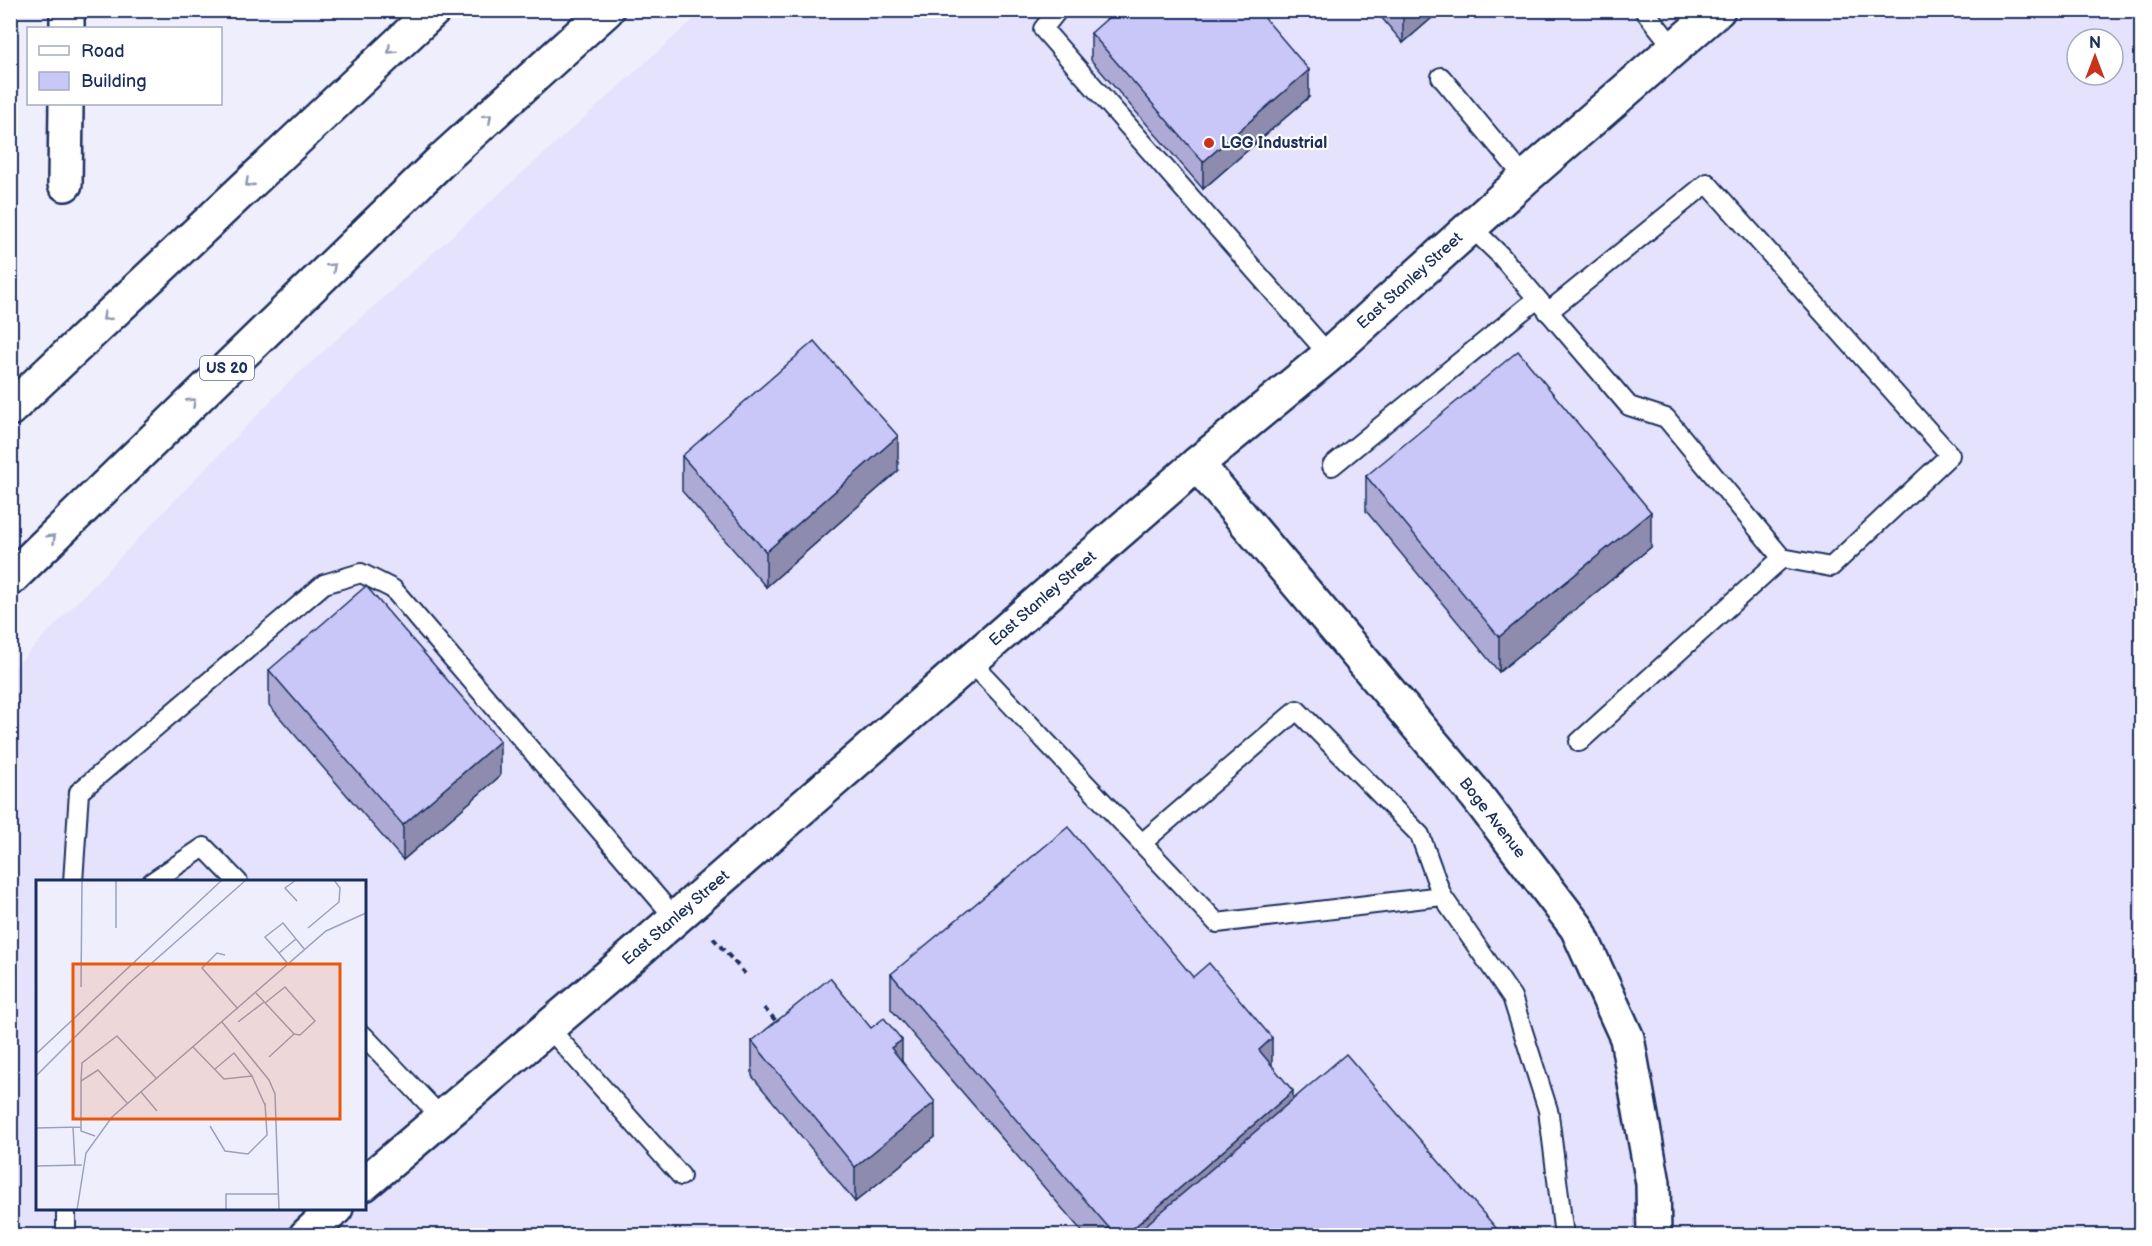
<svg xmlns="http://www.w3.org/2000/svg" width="2152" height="1246" font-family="'Balsamiq Sans',sans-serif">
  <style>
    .built { fill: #e4e2fc; fill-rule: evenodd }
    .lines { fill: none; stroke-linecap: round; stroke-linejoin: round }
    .lane-casing { stroke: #1b2f5e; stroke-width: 22 }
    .street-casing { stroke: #1b2f5e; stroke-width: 38 }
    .secondary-casing { stroke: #1b2f5e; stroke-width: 38 }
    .highway-casing { stroke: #1b2f5e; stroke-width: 38 }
    .path { stroke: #1b2f5e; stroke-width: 4; stroke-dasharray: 6 4.5; stroke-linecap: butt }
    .lane { stroke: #fff; stroke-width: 18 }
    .street { stroke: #fff; stroke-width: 33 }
    .secondary { stroke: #fff; stroke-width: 33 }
    .highway { stroke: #fff; stroke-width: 33 }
    .wall { fill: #adaad5; stroke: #1b2f5e; stroke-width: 1.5 }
    .shaded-wall { fill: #8d8bae; stroke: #1b2f5e; stroke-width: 1.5 }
    .building { fill: #c9c6f8; stroke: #1b2f5e; stroke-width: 1.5 }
    .oneway { stroke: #8d97ae }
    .poi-dot { fill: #c8321e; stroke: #fff; stroke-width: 2 }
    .labels { text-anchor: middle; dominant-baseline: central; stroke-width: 4.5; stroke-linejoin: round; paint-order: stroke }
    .shield { fill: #fff; stroke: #5f6d8e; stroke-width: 1.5 }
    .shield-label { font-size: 15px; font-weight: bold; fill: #1b2f5e }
    .poi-label { font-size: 16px; font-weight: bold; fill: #1b2f5e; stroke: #fff; text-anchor: start }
    .street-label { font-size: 16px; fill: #1b2f5e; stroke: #fff }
    .inset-road { fill: none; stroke: #9aa2bd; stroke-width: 1.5 }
    .view { fill: #e8590c; fill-opacity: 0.15; stroke: #e8590c; stroke-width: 3 }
    .inset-edge { fill: none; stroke: #1b2f5e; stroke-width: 3 }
  </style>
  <rect width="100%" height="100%" fill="#efeefd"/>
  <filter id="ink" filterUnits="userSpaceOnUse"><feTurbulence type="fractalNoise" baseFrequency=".0167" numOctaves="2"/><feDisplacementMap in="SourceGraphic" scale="12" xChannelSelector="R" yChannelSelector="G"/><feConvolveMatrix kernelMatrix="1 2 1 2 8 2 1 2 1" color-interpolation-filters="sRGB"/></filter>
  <g filter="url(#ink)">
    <path class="built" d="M703,11H2141V1235H11L10,672L286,385ZM2077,39H2113V75H2077ZM38,882H364V1208H38Z"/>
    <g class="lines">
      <g class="lane-casing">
        <g id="lane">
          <path d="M1058,10L1043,29L1329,355"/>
          <path d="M1644,10L1674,48"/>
          <path d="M1441,77L1525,178"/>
          <path d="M1470,226L1500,255L1629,406L1666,418L1782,558L1579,742"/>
          <path d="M1548,312L1707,183L1950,455L1831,567L1782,558"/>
          <path d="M1332,466L1537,299"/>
          <path d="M971,662L1217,923L1442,896L1512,997L1548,1110L1550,1126"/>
          <path d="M1142,843L1297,710L1420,835L1442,896"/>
          <path d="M73,882L79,792L324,584L361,573L393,589L675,918"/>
          <path d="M152,882L204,847L238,882"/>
          <path d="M548,1027L681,1176"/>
          <path d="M364,1036L442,1118"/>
          <path d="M1549,1115L1564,1236"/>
          <path d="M66,1236V1208"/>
        </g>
      </g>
      <g class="street-casing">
        <g id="street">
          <path d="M67,28V10"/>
          <path d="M65,184L66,104"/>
          <path d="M1197,464L1476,795L1577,928L1627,1038L1653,1183L1654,1236"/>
        </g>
      </g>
      <g class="secondary-casing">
        <g id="secondary">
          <path d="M364,1184L624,963L1197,464L1329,355L1525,178L1718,10"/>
          <path d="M306,1236L336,1208"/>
        </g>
      </g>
      <g class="highway-casing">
        <g id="highway">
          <path d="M10,409L434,10"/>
          <path d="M10,579L445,157L607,10"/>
        </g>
      </g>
      <g class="path">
        <path d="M713,938L747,976"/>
        <path d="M764,1008L780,1025"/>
      </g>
      <use href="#lane" class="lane"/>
      <use href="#street" class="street"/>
      <use href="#secondary" class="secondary"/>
      <use href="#highway" class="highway"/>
    </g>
    <g class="wall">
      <path d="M1375,10H1441L1403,43Z"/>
      <path d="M1091,33L1309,97L1203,189L1091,60Z"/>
      <path d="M682,456L898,471L766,587L682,491Z"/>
      <path d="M1366,476L1651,547L1499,672L1366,511Z"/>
      <path d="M269,670L500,776L403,860L269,705Z"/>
      <path d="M891,974L1193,977L1272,1066L1293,1099L1503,1236H1086L891,1009Z"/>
      <path d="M871,1028L902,1061L935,1137L855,1202L752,1076V1041Z"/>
    </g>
    <g class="shaded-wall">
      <path d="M1403,10H1441L1403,43Z"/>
      <path d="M1309,70V97L1203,189V162Z"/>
      <path d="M898,436V471L766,587V552Z"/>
      <path d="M1651,512V547L1499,672V637Z"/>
      <path d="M500,741V776L403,860V825Z"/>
      <path d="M1272,1038V1073L1259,1050Z"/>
      <path d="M902,1040V1074L891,1048Z"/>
      <path d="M1293,1091V1126L1165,1236H1124Z"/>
      <path d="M935,1102V1137L855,1202V1167Z"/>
    </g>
    <g class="building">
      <path d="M1117,10H1258L1309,70L1203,162L1091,33Z"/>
      <path d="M814,341L898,436L766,552L682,456Z"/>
      <path d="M1518,351L1651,512L1499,637L1366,476Z"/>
      <path d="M366,586L500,741L403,825L269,670Z"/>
      <path d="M1068,827L1193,977L1209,963L1272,1038L1259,1050L1293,1091L1124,1236H1116L891,974Z"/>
      <path d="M830,978L871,1028L884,1018L902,1040L891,1048L935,1102L855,1167L752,1041Z"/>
      <path d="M1346,1054L1503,1236H1133Z"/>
    </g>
    <defs><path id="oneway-chevron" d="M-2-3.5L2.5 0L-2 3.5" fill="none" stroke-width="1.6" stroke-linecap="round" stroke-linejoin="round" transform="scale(1.5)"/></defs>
    <g class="oneway">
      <use href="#oneway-chevron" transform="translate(391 50) rotate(137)"/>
      <use href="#oneway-chevron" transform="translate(488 118) rotate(-42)"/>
      <use href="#oneway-chevron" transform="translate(249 183) rotate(137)"/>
      <use href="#oneway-chevron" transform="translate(332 267) rotate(-44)"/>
      <use href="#oneway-chevron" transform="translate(106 317) rotate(137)"/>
      <use href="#oneway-chevron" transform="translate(192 402) rotate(-44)"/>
      <use href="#oneway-chevron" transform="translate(52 538) rotate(-44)"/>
    </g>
  </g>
  <circle class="poi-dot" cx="1209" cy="143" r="6"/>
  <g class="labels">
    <rect class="shield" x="200" y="356" width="54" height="24" rx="4.5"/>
    <g class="shield-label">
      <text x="227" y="368">US 20</text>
    </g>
    <g class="poi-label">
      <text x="1221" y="143">LGG Industrial</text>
    </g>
    <g class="street-label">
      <text transform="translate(1410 281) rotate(-42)">East Stanley Street</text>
      <text transform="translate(1043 599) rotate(-41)">East Stanley Street</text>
      <text transform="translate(1492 818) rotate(52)">Boge Avenue</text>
      <text transform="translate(676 918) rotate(-41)">East Stanley Street</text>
    </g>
  </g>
  <g transform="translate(36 880)">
    <rect width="330" height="330" fill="#efeefd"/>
    <path class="inset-road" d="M260,0L249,8L261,21M80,48V0M272,48L303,22L304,8L298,0M243,73L229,57L247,43L260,59M189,75L181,73L166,88L202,129M252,84L243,73L260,59L269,70M45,107L46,0M220,113L258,154L233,177M229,123L249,107L279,141L264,155L258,154M186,142L233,200L239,214L243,330M202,142L228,122M157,167L188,199L216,196L229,225M0,174L186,0M179,189L198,173L216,196M0,196L92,104L210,0M45,201V251L59,256M105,212L121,231M92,224L62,190L45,201L46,183L81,156L121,199M174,246L189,271L212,274L231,255L229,223M37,247L39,285M0,248L45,247M0,286L46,285M41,330L50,273L76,237L290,51L330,33M190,330V314H243"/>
    <path class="view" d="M37,84H304V239H37Z"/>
    <rect width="330" height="330" class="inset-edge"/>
  </g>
  <rect width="2152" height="1246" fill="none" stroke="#fff" stroke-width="36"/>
  <rect x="18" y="18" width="2116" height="1210" fill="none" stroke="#1b2f5e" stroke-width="2" filter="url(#ink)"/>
  <rect x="27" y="27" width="195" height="78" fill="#ffffff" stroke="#a4acbf" stroke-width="1.5"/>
  <rect x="39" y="46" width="30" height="9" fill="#ffffff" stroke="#a4acbf" stroke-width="1.5"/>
  <text x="81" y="57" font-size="18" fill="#1b2f5e">Road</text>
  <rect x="39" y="72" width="30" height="18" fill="#c9c6f8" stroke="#a4acbf" stroke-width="1.5"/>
  <text x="81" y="87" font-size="18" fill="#1b2f5e">Building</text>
  <g transform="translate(2095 57)"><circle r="28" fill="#ffffff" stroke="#a4acbf" stroke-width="1.5"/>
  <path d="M0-4.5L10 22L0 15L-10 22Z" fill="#c8321e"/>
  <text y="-9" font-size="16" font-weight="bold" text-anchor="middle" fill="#1b2f5e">N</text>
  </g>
</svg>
